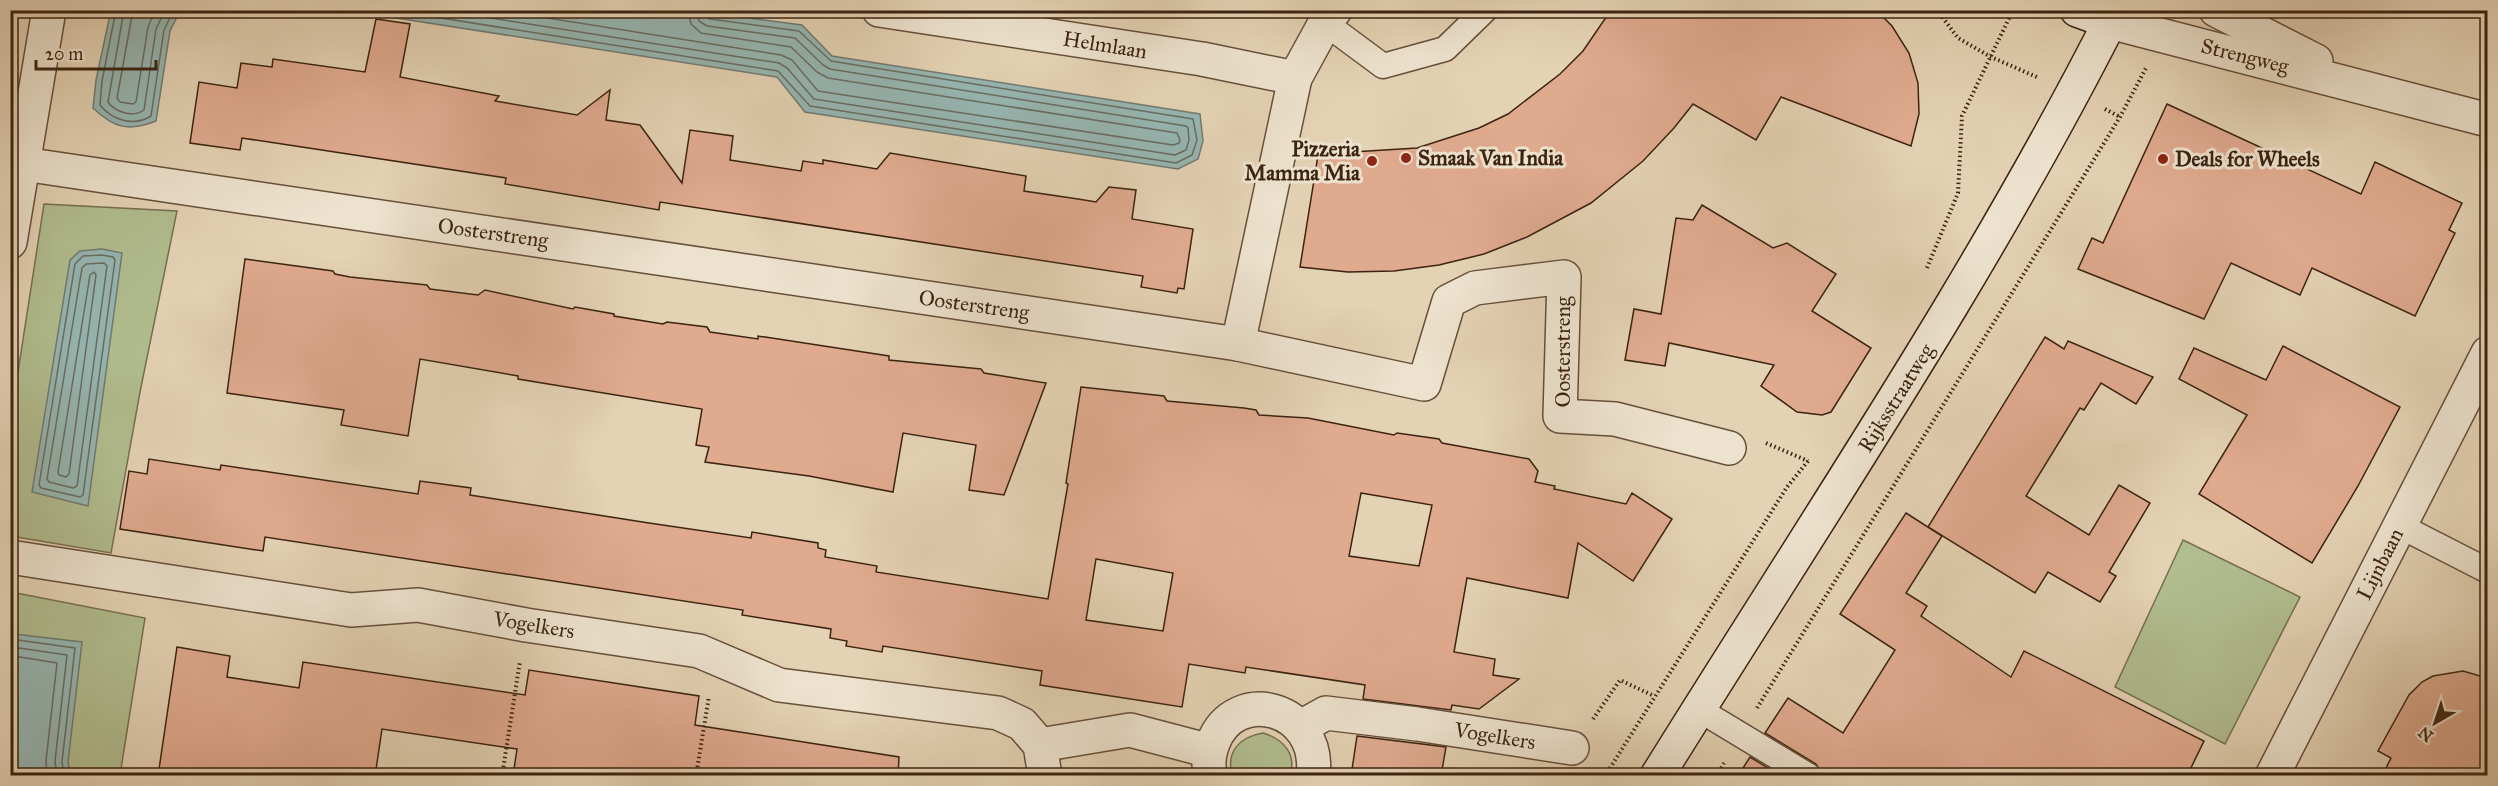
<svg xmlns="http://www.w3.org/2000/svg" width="2498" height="786" font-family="'IM FELL Great Primer',serif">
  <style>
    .green { fill: #b1bd8f; stroke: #767050; stroke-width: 1.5 }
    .water { fill: #96b6b2; stroke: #727b72; stroke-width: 1.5 }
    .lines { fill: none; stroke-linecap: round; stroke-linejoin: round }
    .shore { stroke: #696c62; stroke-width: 1.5 }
    .building { fill: #e0aa8f; stroke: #3c2311; stroke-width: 1.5; fill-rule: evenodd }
    .lane-casing { stroke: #664f3a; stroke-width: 27 }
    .street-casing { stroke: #664f3a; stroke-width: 36 }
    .secondary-casing { stroke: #3c2311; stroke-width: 36 }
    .path { stroke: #3c2311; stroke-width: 4; stroke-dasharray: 1.5 3; stroke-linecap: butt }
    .lane { stroke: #ede2ce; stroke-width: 24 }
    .street { stroke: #ede2ce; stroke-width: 33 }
    .secondary { stroke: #ede2ce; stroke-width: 33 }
    .poi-dot { fill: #8f2418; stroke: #ede2ce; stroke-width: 2 }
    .labels { text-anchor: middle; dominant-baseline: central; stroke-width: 6; stroke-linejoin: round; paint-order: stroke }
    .street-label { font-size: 21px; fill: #3c2311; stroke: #ede2ce }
    .poi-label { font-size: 21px; font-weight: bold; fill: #3c2311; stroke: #ede2ce; text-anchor: start }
  </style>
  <rect width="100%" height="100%" fill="#e4d2b4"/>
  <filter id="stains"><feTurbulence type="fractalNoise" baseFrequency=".00333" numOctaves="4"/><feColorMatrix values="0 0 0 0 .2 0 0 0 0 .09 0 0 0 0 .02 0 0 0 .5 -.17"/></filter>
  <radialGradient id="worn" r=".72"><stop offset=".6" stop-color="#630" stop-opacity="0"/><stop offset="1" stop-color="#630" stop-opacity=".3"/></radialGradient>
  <g class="green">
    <path d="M44,204L177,211L140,392L111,553L11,536V417Z"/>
    <path d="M2183,540L2300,597L2225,744L2115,687Z"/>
    <path d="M11,592L145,618L120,775H70L68,763L14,634L11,648Z"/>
    <path d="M1263,733C1283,739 1297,754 1290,775H1232C1226,752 1239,737 1263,733Z"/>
  </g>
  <g class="water">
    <path d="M111,10L180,11L170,31L156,121C128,132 114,128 93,108L96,80Z"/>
    <path d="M688,10L802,25L832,56L1200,114L1203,141L1198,159L1178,169L805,112L777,77L351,11Z"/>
    <path d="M102,249L122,253L88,506L32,492L70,260L80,251Z"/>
    <path d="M14,634L82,642L68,762L70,775H11L10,648Z"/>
  </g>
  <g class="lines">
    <g class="shore">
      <path d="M116,10L102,81L100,105C112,120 133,127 151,116L164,30L174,10"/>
      <path d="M124,10L108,102C115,112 133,118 144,110L156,29L165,10"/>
      <path d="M133,10L117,98L120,102L133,104L136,102L148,27L155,10"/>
      <path d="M390,10L778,71L810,106L1176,163L1192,155L1197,140L1193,119L831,61L799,31L710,19L705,16L704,10"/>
      <path d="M439,10L779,63L787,68L814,99L1175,155L1186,150L1189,140L1188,128L1186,126L830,69L823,65L795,38L707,26L699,21L697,10"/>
      <path d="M497,10L781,55L792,60L818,91L1173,145L1179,143L1180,140L1177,133L828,78L817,72L791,47L701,33L691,24L688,10"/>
      <path d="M102,255L113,257L115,260L83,495L80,497L41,488L39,485L75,264L83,256Z"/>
      <path d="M104,263L107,266L77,486L73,488L49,482L47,479L82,268L86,264Z"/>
      <path d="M94,272L96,275L69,474L66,477L59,475L58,472L90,275Z"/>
      <path d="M10,642L18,640L75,648L62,762L64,776"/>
      <path d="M10,649L19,648L67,655L55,761L57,776"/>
      <path d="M10,658L20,657L57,663L46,761L47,776"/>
    </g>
  </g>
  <g class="building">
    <path d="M1611,10H1876L1892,26L1909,53L1918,83L1919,114L1911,146L1781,97L1756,140L1693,104L1674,128L1643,161L1591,203L1527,237L1484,254L1439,265L1394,271L1348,272L1300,267L1319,149L1352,152L1417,148L1479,128L1508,114L1560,74L1583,51Z"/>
    <path d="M376,19L410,24L400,77L499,96L495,101L577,115L610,90L606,120L640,125L682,183L690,130L733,136L730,160L801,171L803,161L823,164V160L877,169L890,153L1026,176L1024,191L1078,199L1096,202L1109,187L1136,190L1132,219L1193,229L1184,289L1178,288L1177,293L1141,287L1143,276L660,202L659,210L505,184L506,178L242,138L240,150L190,143L199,82L237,88L241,63L272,67L273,59L365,72Z"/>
    <path d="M2167,104L2361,194L2375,162L2462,203L2449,230L2455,233L2415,316L2312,268L2300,295L2231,263L2204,319L2078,269L2092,238L2103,243Z"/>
    <path d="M1702,205L1773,248L1787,243L1836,274L1812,311L1871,348L1831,412L1822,415L1797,412L1761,386L1774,365L1669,343L1665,366L1625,360L1634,309L1661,314L1676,218L1693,220Z"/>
    <path d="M245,259L333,271L335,274L350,277L427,285L430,289L478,295L485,290L573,309L575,307L614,314V316L663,324L667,322L707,327L710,332L758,339V336L850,350L889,356V360L981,369L984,373L1046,383L1004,495L969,490L976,445L903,433L893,492L809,476L705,462L709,447L696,445L702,409L518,379V376L420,359L408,436L341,425L344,410L227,393Z"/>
    <path d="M2045,337L2064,349L2068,341L2153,377L2136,404L2101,383L2084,410L2080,408L2026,496L2089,535L2119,485L2150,503L2109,572L2116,576L2100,602L2048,572L2035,593L1928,527Z"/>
    <path d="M2283,346L2400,407L2358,486L2312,563L2199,494L2247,415L2179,379L2194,348L2266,380Z"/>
    <path d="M1081,387L1164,396L1167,401L1244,408L1256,410L1259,415L1308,418L1394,435L1397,433L1439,439L1442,443L1529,459L1538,471L1535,482L1555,486L1554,489L1626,504L1632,493L1672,519L1633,581L1578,543L1568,598L1467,578L1454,652L1495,659L1493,675L1519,679L1479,709L1452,705L1451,710L1363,699L1365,685L1246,667L1245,673L1189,664L1182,707L1040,685L1042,671L883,646L882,652L846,646L847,641L830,638L831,629L742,615L743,610L265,537L263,551L120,529L129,471L147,474L149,459L220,470L221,465L418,494L420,481L471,488L470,495L649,523L751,538L752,532L818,543V548L826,550L825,557L877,566L876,572L1048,599L1068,484L1066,483ZM1361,493L1432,505L1419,566L1349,556ZM1096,559L1173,573L1163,631L1086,620Z"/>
    <path d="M1906,513L1942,536L1906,593L1927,606L1921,616L2011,677L2024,651L2204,741L2187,776H1823L1816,764L1765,733L1788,698L1843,733L1895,650L1840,614Z"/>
    <path d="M177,647L230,656L227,677L299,688L303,662L525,695L529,670L699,696L695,725L899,757L898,776H513L517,749L382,729L375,776H158Z"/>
    <path d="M2463,671L2487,678V776H2382L2391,758L2378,751L2409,695L2422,682L2433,676Z"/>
    <path d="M1357,736L1446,747L1441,776H1351Z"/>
    <path d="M1750,757L1781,776H1738Z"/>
  </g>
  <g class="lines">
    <g class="lane-casing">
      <g id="lane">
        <path d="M1325,23L1383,66L1445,49L1485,10"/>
        <path d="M2400,526L2488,571"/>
        <path d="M1698,709L1809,776"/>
      </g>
    </g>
    <g class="street-casing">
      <g id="street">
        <path d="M879,10L1202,59L1295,78"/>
        <path d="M2216,10L2316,61"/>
        <path d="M2110,22L2488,120"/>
        <path d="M10,162L1238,344L1424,384L1449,301L1475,288L1564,277L1560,416L1615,419L1729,448"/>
        <path d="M10,242L49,10"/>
        <path d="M1238,344L1295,78L1325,23L1335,10"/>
        <path d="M10,557L351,610L418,605L526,625L699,651L779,685L998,713L1022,724L1040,745L1045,776"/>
        <path d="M1301,727L1326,713L1417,724L1572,748"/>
        <path d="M1040,745L1130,730L1210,751"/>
        <path d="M1211,776C1207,765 1209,754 1213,743C1235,684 1322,707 1313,776"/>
        <path d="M2272,776L2488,353"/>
      </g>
    </g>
    <g class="secondary-casing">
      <g id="secondary">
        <path d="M2077,10L2110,22"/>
        <path d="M1657,776C1814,523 1982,276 2116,10"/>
      </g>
    </g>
    <g class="path">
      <path d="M1937,10L1958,38L1991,57L2039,78"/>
      <path d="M2105,109L2120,117"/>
      <path d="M1927,268L1958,193L1962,116L2013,10"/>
      <path d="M1766,443L1808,461"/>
      <path d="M1757,708L2120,117L2146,68"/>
      <path d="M1593,719L1620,680L1654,696"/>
      <path d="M502,776L520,661"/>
      <path d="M696,776L709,696"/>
      <path d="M1605,776L1787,487L1808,461"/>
      <path d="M1717,776L1724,763"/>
    </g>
    <use href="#lane" class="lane"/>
    <use href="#street" class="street"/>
    <use href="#secondary" class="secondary"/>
  </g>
  <g class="poi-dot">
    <circle cx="1406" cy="158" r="6"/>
    <circle cx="2163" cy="159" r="6"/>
    <circle cx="1372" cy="161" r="6"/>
  </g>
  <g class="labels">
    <g class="street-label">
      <text transform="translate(1105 45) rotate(9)">Helmlaan</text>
      <text transform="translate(2245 56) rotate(14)">Strengweg</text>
      <text transform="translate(493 233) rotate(8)">Oosterstreng</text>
      <text transform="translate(974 305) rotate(8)">Oosterstreng</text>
      <text transform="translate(1563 352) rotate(-90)">Oosterstreng</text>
      <text transform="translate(1896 398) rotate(-58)">Rijksstraatweg</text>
      <text transform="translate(2380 564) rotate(-63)">Lijnbaan</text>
      <text transform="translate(534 625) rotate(9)">Vogelkers</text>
      <text transform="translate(1495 736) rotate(9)">Vogelkers</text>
    </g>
    <g class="poi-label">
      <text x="1360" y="149" text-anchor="end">Pizzeria<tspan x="1360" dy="24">Mamma Mia</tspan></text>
      <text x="1418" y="158">Smaak Van India</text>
      <text x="2175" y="159">Deals for Wheels</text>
    </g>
  </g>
  <rect width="2498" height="786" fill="none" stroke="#e4d2b4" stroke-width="36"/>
  <rect x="12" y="12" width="2474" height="762" fill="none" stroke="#3c2311" stroke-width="3"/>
  <rect x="18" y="18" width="2462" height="750" fill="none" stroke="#3c2311" stroke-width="1.5"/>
  <g transform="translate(2435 723) rotate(219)" stroke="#ede2ce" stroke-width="4.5" paint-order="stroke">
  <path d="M0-4.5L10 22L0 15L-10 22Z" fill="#3c2311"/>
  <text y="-9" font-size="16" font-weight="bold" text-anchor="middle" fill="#3c2311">N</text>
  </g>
  <path d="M36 60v9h120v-9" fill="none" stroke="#3c2311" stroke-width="3"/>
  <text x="45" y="60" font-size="18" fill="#3c2311" stroke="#ede2ce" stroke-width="4.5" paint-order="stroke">20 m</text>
  <rect width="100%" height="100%" filter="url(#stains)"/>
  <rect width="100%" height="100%" fill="url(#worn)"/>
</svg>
